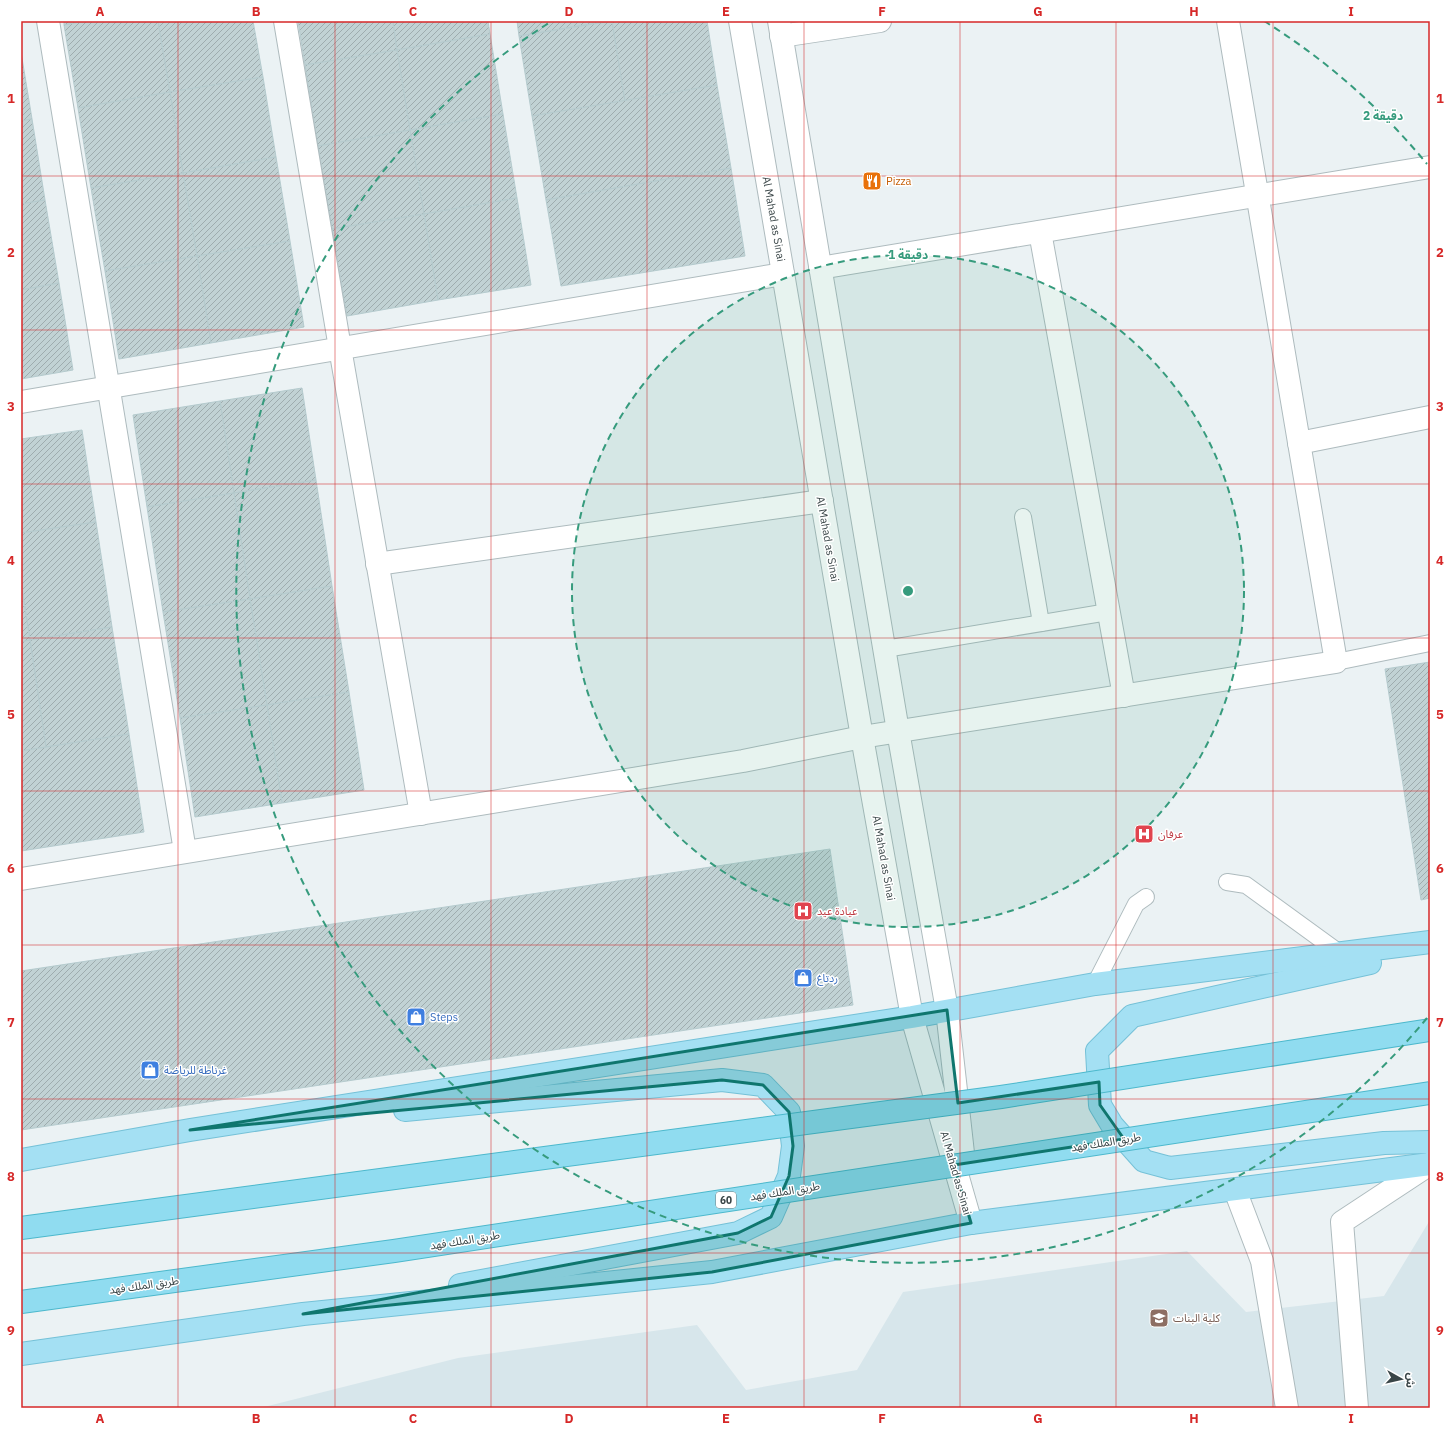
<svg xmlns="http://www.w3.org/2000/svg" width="1451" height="1429" font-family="'IBM Plex Sans','Noto Sans Arabic',sans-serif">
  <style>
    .education { fill: #d7e6eb }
    .building { fill: url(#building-hatch); stroke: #b5cbce }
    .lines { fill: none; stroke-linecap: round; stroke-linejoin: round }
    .service-casing { stroke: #aebbbe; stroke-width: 18 }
    .minor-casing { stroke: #aebbbe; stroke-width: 24 }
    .primary-casing { stroke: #75c1d7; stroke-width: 24 }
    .service { stroke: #fff; stroke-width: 16 }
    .minor { stroke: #fff; stroke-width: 22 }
    .primary { stroke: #a4e0f3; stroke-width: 22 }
    .trunk-bridge-casing { stroke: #4cb8cc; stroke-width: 24; stroke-linecap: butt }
    .trunk-bridge { stroke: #90dcf0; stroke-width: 22 }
    .marked { fill: #0f766e; fill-opacity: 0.2; stroke: #0f766e; stroke-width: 3; stroke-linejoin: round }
    .grid { fill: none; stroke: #d62828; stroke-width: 1; stroke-opacity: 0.55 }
    .ring { fill: none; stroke: #369b7d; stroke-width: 2; stroke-dasharray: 7 5 }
    .labels { text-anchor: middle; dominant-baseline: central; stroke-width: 3; stroke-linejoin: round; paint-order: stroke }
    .shield { fill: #fff; stroke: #747d7e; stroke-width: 1 }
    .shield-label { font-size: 10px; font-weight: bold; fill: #394547 }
    .food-label { font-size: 11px; fill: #c56008; stroke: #fff; text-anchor: start }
    .street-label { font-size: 11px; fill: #394547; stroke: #fff }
    .health-label { font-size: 11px; fill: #be3a42; stroke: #fff; text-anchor: start }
    .shop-label { font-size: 11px; fill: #366cbe; stroke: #fff; text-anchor: start }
    .education-label { font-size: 11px; fill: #785e54; stroke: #fff; text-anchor: start }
    .centre { fill: #369b7d; stroke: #fff; stroke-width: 2 }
    .ring-label { font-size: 12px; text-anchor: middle; font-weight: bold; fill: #369b7d; stroke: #fff; stroke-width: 3; stroke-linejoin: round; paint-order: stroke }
    .neatline { fill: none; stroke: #d62828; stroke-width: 1.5 }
    .grid-label { font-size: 13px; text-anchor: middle; font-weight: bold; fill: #d62828 }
  </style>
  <defs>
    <pattern id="building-hatch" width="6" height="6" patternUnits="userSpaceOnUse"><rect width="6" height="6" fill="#c1d2d4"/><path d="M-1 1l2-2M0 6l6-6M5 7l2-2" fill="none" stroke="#9eacae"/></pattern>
  </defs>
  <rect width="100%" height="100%" fill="#ebf2f4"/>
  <path class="education" d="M1430,1220V1408H260L458,1358L697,1325L746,1390L857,1370L903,1292L1187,1251L1246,1312L1384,1296Z"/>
  <g class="building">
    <path d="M64,21H86L64,25Z"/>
    <path d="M86,21H158L170,92L78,108L64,25Z"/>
    <path d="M158,21H253L263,77L170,92Z"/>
    <path d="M298,21H393L397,50L305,65Z"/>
    <path d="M393,21H488L490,34L397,50Z"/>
    <path d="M517,21H608L519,36Z"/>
    <path d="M612,21L625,101L532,116L519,36Z"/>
    <path d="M612,21H707L717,85L625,101Z"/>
    <path d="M490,34L503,114L410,130L397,50Z"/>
    <path d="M397,50L410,130L318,146L305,65Z"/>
    <path d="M21,52L32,119L21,121Z"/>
    <path d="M263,77L276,157L183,173L170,92Z"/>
    <path d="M717,85L731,168L546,200L532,116Z"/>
    <path d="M170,92L183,173L91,188L78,108Z"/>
    <path d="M503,114L517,198L424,214L410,130Z"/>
    <path d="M32,119L45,200L21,204V121Z"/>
    <path d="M410,130L424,214L332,229L318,146Z"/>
    <path d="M276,157L290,241L197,256L183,173Z"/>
    <path d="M731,168L745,256L561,286L546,200Z"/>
    <path d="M183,173L197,256L105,271L91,188Z"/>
    <path d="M517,198L531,285L438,300L424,214Z"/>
    <path d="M45,200L59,283L21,290V204Z"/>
    <path d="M424,214L438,300L347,316L332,229Z"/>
    <path d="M290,241L304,327L211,343L197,256Z"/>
    <path d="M197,256L211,343L119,359L105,271Z"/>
    <path d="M59,283L73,370L21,379V290Z"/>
    <path d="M302,388L316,480L234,493L220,401Z"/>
    <path d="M220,401L234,493L147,507L133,415Z"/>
    <path d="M82,430L96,522L21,533V439Z"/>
    <path d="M316,480L332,586L250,599L234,493Z"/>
    <path d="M234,493L250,599L163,612L147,507Z"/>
    <path d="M96,522L112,627L30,640L21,583V533Z"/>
    <path d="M21,583L30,640L21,642Z"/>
    <path d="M332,586L349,692L267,705L250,599Z"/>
    <path d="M250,599L267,705L180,718L163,612Z"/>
    <path d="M112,627L129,734L46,747L30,640Z"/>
    <path d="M30,640L46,747L21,751V642Z"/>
    <path d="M1430,662V898L1421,900L1385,669Z"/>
    <path d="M349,692L364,790L282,803L267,705Z"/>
    <path d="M267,705L282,803L195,817L180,718Z"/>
    <path d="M129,734L144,832L21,851V751Z"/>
    <path d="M830,849L853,1005L21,1130V971Z"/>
  </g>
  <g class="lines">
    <g class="service-casing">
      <g id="service">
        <path d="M1023,517L1041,623"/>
        <path d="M885,649L1108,612"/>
        <path d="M1336,662L1430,643"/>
        <path d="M1227,882L1246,885L1341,954"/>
        <path d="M1095,984L1136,904L1146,897"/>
      </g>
    </g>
    <g class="minor-casing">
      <g id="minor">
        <path d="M48,21L185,851"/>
        <path d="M285,21L340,348L421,814"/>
        <path d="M740,21L862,737L912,1017L971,1223"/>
        <path d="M779,21L898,731L947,1010L964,1162"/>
        <path d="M781,36L880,21"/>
        <path d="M1040,232L1124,696"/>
        <path d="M820,268L1430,167"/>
        <path d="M21,402L783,274"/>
        <path d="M1299,443L1430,417"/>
        <path d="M377,564L822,501"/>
        <path d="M21,879L743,761L862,737L1336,662L1228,21"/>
        <path d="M1235,1190L1262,1261L1287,1408"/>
        <path d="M1357,1408L1342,1222L1430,1164"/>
      </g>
    </g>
    <g class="primary-casing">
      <g id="primary">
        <path d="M1370,963L1132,1016L1097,1051L1100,1105L1112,1125L1144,1161L1170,1168L1384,1143L1430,1142"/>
        <path d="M405,1110L722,1080L763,1085L789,1112L793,1146L789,1176L771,1217L738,1233L460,1285"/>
        <path d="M21,1160L190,1130L912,1017L1095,984L1430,942"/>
        <path d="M21,1354L303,1314L712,1272L971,1223L1430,1164"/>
      </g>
    </g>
    <use href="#service" class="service"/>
    <use href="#minor" class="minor"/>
    <use href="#primary" class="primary"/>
    <g class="trunk-bridge-casing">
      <g id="trunk-bridge">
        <path d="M21,1228L1001,1097L1430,1030"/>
        <path d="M21,1302L394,1251L1430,1093"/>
      </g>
    </g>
    <use href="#trunk-bridge" class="trunk-bridge"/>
  </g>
  <path class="marked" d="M947,1010L958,1103L1099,1082L1100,1105L1124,1139L954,1165L971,1223L712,1272L303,1314L738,1233L771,1217L789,1176L793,1146L789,1112L763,1085L722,1080L190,1130Z"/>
  <path class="grid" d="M178,21V1408M335,21V1408M491,21V1408M647,21V1408M804,21V1408M960,21V1408M1116,21V1408M1273,21V1408M21,176H1430M21,330H1430M21,484H1430M21,638H1430M21,791H1430M21,945H1430M21,1099H1430M21,1253H1430"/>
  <circle cx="908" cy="591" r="336" fill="#369b7d" fill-opacity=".12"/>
  <g class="ring">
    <circle cx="908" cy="591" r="336"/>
    <path d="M1427 1018A672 672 0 1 1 552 21M1264 21A672 672 0 0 1 1427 164"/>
  </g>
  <defs>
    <g id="restaurant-square" transform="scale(1)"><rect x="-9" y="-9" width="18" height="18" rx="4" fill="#e8710a" stroke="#fff"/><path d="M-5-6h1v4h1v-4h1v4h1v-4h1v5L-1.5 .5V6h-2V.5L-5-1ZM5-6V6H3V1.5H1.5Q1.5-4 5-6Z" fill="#fff"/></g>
    <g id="hospital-square" transform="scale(1)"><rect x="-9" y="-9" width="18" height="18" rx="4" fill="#e0444e" stroke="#fff"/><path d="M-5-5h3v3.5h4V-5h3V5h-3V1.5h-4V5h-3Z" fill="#fff"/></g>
    <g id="shop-square" transform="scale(1)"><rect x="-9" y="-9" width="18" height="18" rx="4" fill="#3f7fe0" stroke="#fff"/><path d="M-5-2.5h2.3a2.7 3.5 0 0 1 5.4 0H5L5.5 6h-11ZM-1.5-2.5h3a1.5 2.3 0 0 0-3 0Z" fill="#fff"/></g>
    <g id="university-square" transform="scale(1)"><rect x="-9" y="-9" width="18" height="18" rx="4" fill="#8d6e63" stroke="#fff"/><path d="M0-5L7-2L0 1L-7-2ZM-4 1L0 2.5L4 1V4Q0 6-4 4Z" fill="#fff"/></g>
  </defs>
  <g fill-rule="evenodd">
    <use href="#restaurant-square" x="872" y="181"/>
    <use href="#hospital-square" x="1144" y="834"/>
    <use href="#hospital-square" x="803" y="911"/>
    <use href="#shop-square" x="803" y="978"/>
    <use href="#shop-square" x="416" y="1017"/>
    <use href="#shop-square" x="150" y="1070"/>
    <use href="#university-square" x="1159" y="1318"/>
  </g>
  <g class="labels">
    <rect class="shield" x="716" y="1192" width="20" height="16" rx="3"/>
    <g class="shield-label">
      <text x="726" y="1200">60</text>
    </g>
    <g class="food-label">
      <text x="886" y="181">Pizza</text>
    </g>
    <g class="street-label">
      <text transform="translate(774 219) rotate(80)">Al Mahad as Sinai</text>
      <text transform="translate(828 539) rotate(80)">Al Mahad as Sinai</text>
      <text transform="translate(884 858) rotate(80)">Al Mahad as Sinai</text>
      <text transform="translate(1106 1142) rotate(-9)">طريق الملك فهد</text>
      <text transform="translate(956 1173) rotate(74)">Al Mahad as Sinai</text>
      <text transform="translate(785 1191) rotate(-9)">طريق الملك فهد</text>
      <text transform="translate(465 1240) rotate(-9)">طريق الملك فهد</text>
      <text transform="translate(144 1285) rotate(-8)">طريق الملك فهد</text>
    </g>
    <g class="health-label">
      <text x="1158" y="834">عرفان</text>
      <text x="817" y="911">عيادة عيد</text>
    </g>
    <g class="shop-label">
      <text x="817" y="978">ردتاغ</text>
      <text x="430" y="1017">Steps</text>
      <text x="164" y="1070">غرناطة للرياضة</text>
    </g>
    <g class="education-label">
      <text x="1173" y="1318">كلية البنات</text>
    </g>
  </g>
  <circle cx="908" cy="591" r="6" class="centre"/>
  <g class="ring-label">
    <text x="1383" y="120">2 دقيقة</text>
    <text x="908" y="259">1 دقيقة</text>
  </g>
  <rect width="1451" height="1429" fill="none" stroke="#ffffff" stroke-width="44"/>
  <g transform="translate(1401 1379) rotate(98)" stroke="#ffffff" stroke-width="3" paint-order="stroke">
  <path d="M0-3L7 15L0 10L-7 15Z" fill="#394547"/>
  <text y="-6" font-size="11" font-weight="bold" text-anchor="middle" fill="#394547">ش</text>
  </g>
  <rect x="22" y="22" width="1407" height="1385" class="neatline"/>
  <g class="grid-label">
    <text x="100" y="16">A</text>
    <text x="256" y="16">B</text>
    <text x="413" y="16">C</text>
    <text x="569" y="16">D</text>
    <text x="726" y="16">E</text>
    <text x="882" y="16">F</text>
    <text x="1038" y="16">G</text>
    <text x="1194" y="16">H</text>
    <text x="1351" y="16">I</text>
    <text x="11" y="103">1</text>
    <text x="1440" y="103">1</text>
    <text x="11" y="257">2</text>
    <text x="1440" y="257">2</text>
    <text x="11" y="411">3</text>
    <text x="1440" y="411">3</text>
    <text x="11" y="565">4</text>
    <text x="1440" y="565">4</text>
    <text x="11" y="719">5</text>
    <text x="1440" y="719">5</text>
    <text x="11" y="873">6</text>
    <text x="1440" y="873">6</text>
    <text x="11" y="1027">7</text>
    <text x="1440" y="1027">7</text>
    <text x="11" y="1181">8</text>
    <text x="1440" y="1181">8</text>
    <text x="11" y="1335">9</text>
    <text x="1440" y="1335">9</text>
    <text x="100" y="1423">A</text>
    <text x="256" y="1423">B</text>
    <text x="413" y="1423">C</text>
    <text x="569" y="1423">D</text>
    <text x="726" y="1423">E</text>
    <text x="882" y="1423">F</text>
    <text x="1038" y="1423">G</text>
    <text x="1194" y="1423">H</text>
    <text x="1351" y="1423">I</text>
  </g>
</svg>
